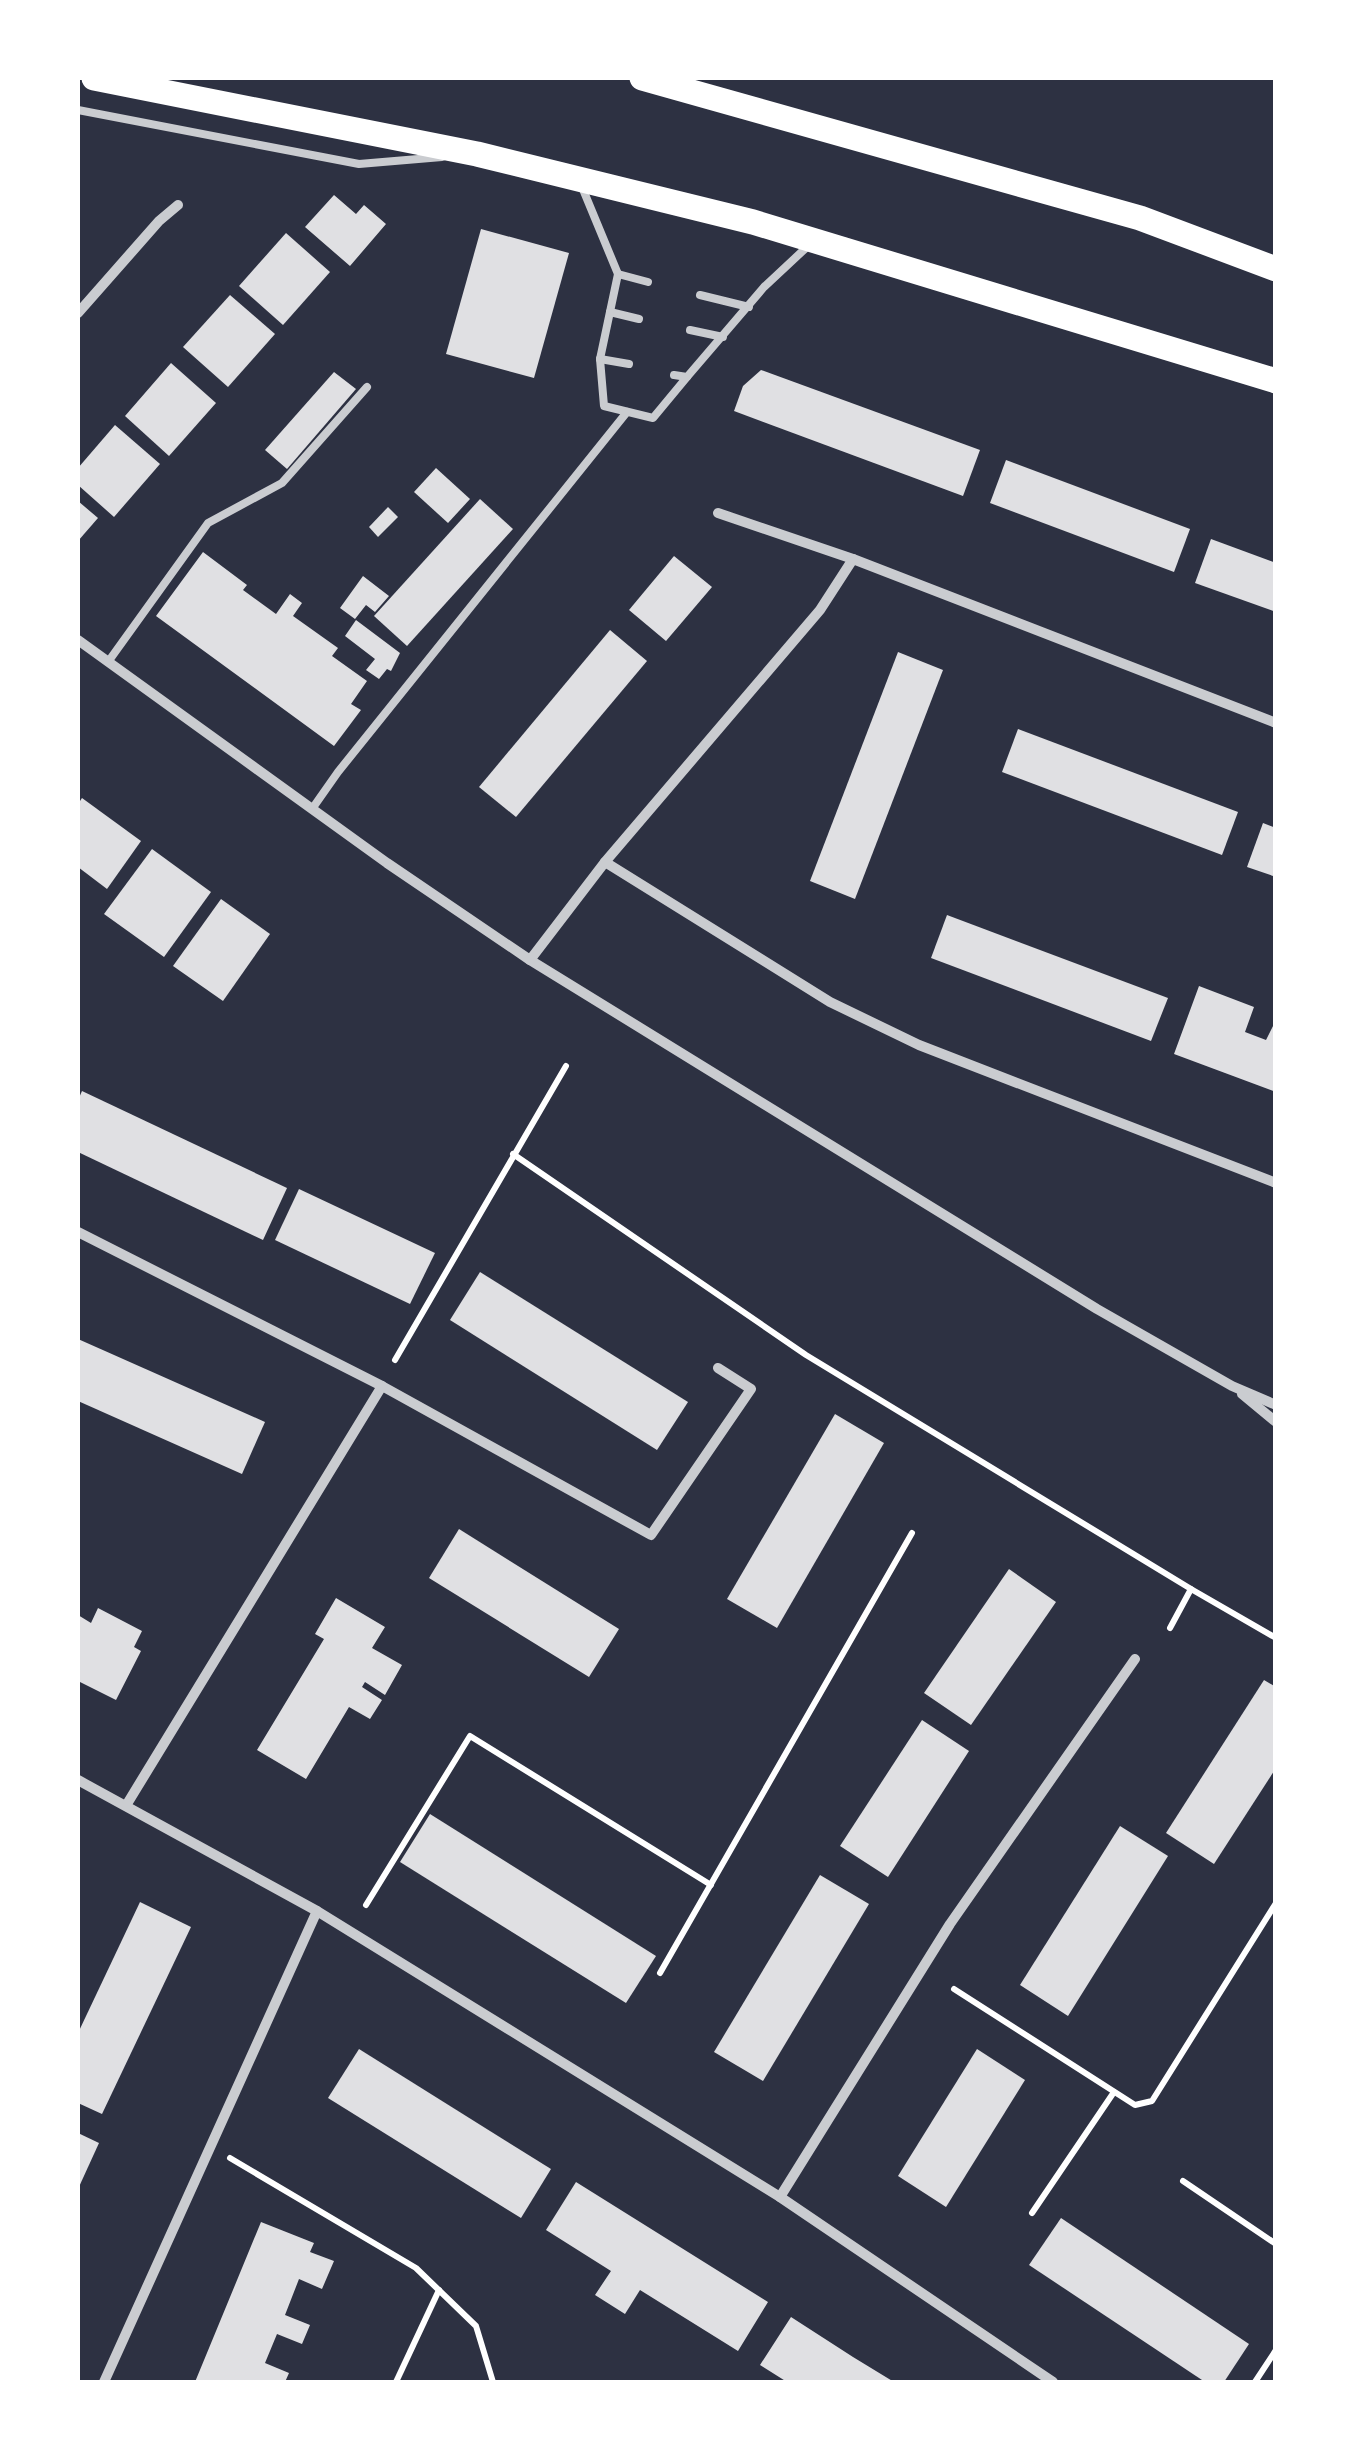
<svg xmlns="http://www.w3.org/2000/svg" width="1353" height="2460" font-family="'Source Sans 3',sans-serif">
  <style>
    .building { fill: #e0e0e3 }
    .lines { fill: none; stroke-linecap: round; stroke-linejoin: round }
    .path { stroke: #fff; stroke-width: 6 }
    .service { stroke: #caccd0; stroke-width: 8 }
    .minor { stroke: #caccd0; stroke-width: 10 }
    .primary { stroke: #fff; stroke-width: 25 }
  </style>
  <rect width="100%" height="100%" fill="#2d3142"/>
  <g class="building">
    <path d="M334,195L356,214L364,205L386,224L350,266L305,227Z"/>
    <path d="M481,229L569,253L534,378L446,354Z"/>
    <path d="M286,233L330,272L283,325L239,286Z"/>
    <path d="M230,295L275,334L228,387L183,347Z"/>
    <path d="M171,363L216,403L169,456L125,416Z"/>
    <path d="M761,370L980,450L963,496L734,411L743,386Z"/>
    <path d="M334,372L356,389L287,469L265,450Z"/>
    <path d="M115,425L160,464L114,517L78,485V468Z"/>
    <path d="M1006,460L1190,529L1174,572L990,503Z"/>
    <path d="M436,468L470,499L448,523L414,492Z"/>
    <path d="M480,499L513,529L407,646L374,616Z"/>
    <path d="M78,501L98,518L78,541Z"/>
    <path d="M388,507L398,517L378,537L369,527Z"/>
    <path d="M1211,539L1276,563V612L1195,583Z"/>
    <path d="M203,552L247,585L243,590L276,614L290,594L302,603L293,616L338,648L332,656L367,681L351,704L361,710L334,746L156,616Z"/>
    <path d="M674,556L712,587L666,641L629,610Z"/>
    <path d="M363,576L389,596L375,612L366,605L355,619L340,608Z"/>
    <path d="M356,620L400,653L391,671L387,669L379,679L366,670L375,659L345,636Z"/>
    <path d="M610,630L647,661L516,817L479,787Z"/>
    <path d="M898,652L943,670L855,899L810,881Z"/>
    <path d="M1018,729L1238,812L1222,855L1002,772Z"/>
    <path d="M82,798L141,841L107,889L78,867V804Z"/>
    <path d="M1263,823L1276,828V877L1247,867Z"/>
    <path d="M152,849L211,892L164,957L104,914Z"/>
    <path d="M221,899L270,934L223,1001L173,966Z"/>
    <path d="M947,915L1168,998L1151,1041L931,958Z"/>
    <path d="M1199,986L1254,1007L1245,1032L1266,1040L1276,1020V1092L1174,1054Z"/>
    <path d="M82,1091L287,1188L263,1240L78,1152V1100Z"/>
    <path d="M299,1189L435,1253L410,1304L275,1240Z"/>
    <path d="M480,1272L688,1402L657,1450L450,1320Z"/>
    <path d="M78,1339L265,1422L242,1474L78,1401Z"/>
    <path d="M835,1414L884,1443L777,1628L727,1599Z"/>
    <path d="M459,1529L619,1629L589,1677L429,1578Z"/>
    <path d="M1009,1569L1056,1602L971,1725L924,1693Z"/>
    <path d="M336,1598L385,1627L372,1648L402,1665L385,1695L365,1682L362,1687L382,1700L370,1719L349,1707L306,1779L257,1750L324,1639L315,1634Z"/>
    <path d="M98,1608L142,1631L134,1647L141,1651L116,1700L78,1681V1615L91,1623Z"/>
    <path d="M1264,1680L1276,1687V1768L1214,1864L1166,1833Z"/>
    <path d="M922,1720L969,1751L888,1877L840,1846Z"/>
    <path d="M430,1814L656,1956L626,2003L400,1862Z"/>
    <path d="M1120,1826L1168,1856L1068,2016L1020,1985Z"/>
    <path d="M820,1875L869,1904L763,2081L714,2052Z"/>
    <path d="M140,1902L191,1927L102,2114L78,2103V2033Z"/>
    <path d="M359,2049L551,2169L521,2218L328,2098Z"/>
    <path d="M977,2049L1025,2080L946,2207L898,2176Z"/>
    <path d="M78,2133L99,2143L78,2189Z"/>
    <path d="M576,2182L768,2302L738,2351L640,2290L625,2314L595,2295L611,2271L546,2230Z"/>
    <path d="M1061,2218L1249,2344L1224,2382H1205L1029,2265Z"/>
    <path d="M261,2222L314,2243L310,2252L334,2261L322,2289L299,2279L285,2315L310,2325L302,2344L277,2334L265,2363L289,2373L285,2382H195Z"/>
    <path d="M791,2317L853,2357L894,2382H787L760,2365Z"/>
  </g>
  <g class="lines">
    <g class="path">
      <path d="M513,1154L806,1355L1191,1589L1170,1628"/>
      <path d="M395,1360L566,1066"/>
      <path d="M1191,1589L1276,1638"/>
      <path d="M366,1905L470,1736L711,1885"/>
      <path d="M660,1973L912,1533"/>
      <path d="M954,1989L1135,2105L1152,2101L1276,1903"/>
      <path d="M230,2158L416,2268L476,2326L493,2382"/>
      <path d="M1183,2181L1276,2244"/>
      <path d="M1032,2213L1114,2092"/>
      <path d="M396,2382L439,2290"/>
      <path d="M1255,2382L1276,2350"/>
    </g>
    <g class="service">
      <path d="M78,110L359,164L442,157"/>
      <path d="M582,187L618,274L600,359L629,364"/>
      <path d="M618,274L648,282"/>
      <path d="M700,295L749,307"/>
      <path d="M610,312L639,319"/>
      <path d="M690,330L723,337"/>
      <path d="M600,359L604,406L653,418L687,377"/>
      <path d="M674,375L687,377L764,287L808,246"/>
      <path d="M108,662L208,523L282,483L367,387"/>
      <path d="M312,809L338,772L627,412"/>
    </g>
    <g class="minor">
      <path d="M78,313L159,221L178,205"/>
      <path d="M718,513L853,559L1276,723"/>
      <path d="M78,640L387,863L530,960L1097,1309L1232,1386L1276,1405"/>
      <path d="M605,862L830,1002L919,1045L1276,1183"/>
      <path d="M530,960L605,862L820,610L853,559"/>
      <path d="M78,1232L382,1386L651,1535L751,1389L718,1368"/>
      <path d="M1242,1394L1276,1422"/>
      <path d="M78,1780L317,1911L780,2197L1053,2382"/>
      <path d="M127,1804L382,1386"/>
      <path d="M780,2197L950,1924L1135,1659"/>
      <path d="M104,2382L317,1911"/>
    </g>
    <g class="primary">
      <path d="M94,78L477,154L753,222L1276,381"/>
      <path d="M642,78L1140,218L1276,269"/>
    </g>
  </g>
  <rect width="1353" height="2460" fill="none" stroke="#ffffff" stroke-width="160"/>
</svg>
